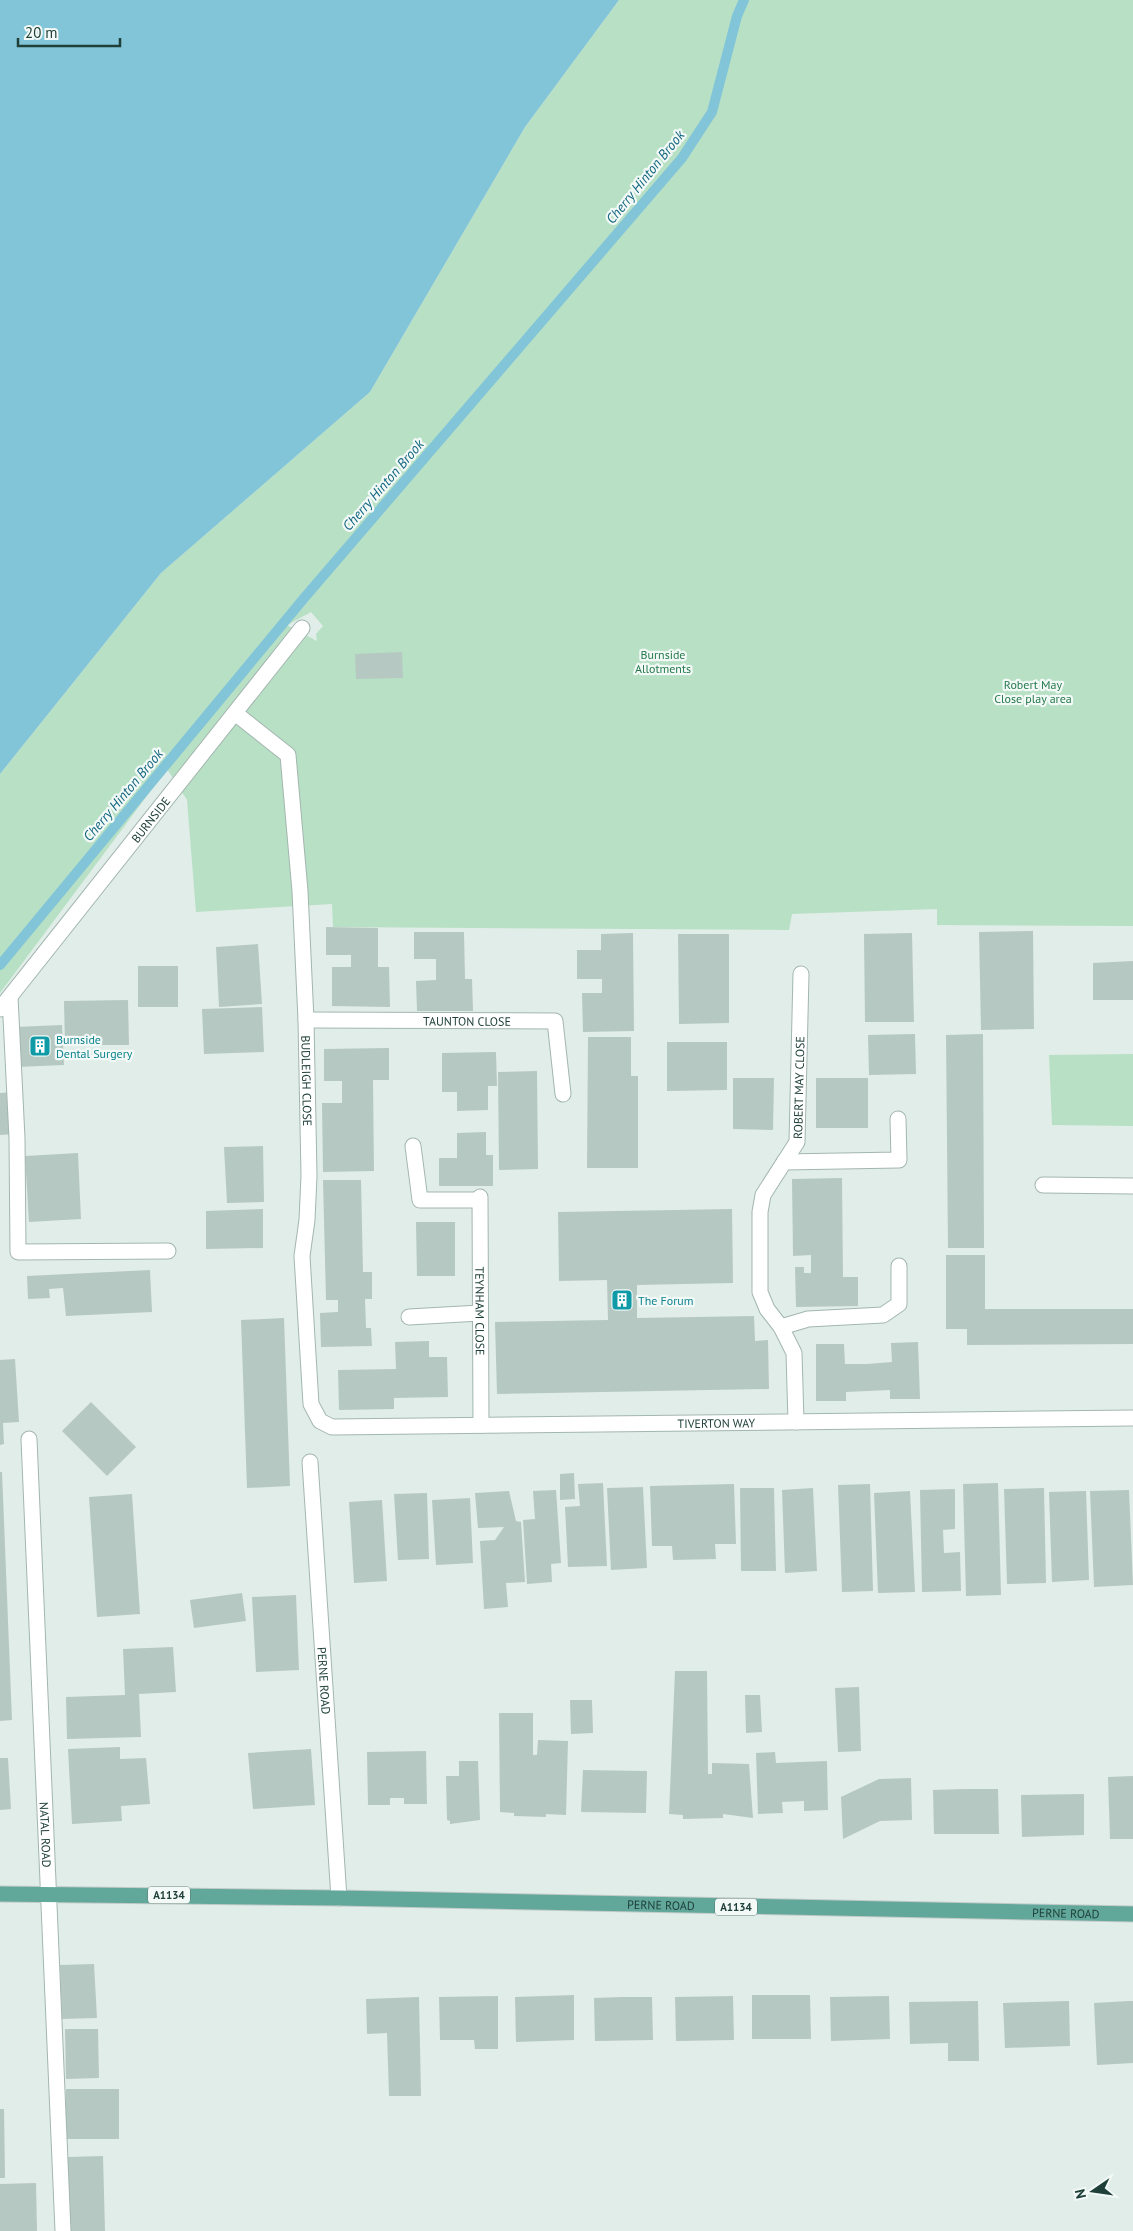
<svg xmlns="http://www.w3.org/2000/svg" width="1133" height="2231" font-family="'PT Sans',sans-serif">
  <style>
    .green { fill: #b8e0c5; fill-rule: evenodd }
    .water { fill: #83c5d8 }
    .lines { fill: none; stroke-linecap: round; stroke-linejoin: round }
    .stream { stroke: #83c5d8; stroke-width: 10 }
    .building { fill: #b6c8c2 }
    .lane-casing { stroke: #a3b6b0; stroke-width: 17 }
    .street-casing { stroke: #a3b6b0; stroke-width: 17 }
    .primary-casing { stroke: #c0cac8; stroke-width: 17 }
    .lane { stroke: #fff; stroke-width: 15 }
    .street { stroke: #fff; stroke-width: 15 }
    .primary { stroke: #61a79a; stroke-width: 15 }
    .labels { text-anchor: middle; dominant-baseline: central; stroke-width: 4.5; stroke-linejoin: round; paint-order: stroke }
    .shield { fill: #f2f9f6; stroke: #5e7872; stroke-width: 1 }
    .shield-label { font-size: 11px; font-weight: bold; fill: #1f4039 }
    .park-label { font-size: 12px; fill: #257a4c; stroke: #f2f9f6 }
    .street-label { font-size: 12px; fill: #1f4039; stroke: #f2f9f6 }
    .culture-label { font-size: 12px; fill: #0d838f; stroke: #f2f9f6; text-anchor: start }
    .water-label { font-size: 14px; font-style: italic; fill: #136782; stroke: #f2f9f6 }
  </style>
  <rect width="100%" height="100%" fill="#e1ede8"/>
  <g class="green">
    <path d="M619,0H1133V926L937,925V909L792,914L789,930L333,927L332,904L196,912L187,800L167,769L0,993V774L161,573L370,392L525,127ZM311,612L323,626L316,634L317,641L287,625Z"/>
    <path d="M1133,1054V1126L1052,1125L1049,1055Z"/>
  </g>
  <path class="water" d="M0,0H619L525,127L370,392L161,573L0,774Z"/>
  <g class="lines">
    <path class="stream" d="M0,965L305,597L682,158L712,112L737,16L744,0"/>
  </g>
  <g class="building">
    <path d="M402,652L403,678L356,679L355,654Z"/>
    <path d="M326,927L378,928V967H389L390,1007L332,1006V967H351V955H326Z"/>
    <path d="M1033,931L1034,1029L981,1030L979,932Z"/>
    <path d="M414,932H464L465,979H472L473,1011H417L416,981L436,980V959H414Z"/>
    <path d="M633,933L634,1031L583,1032L582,993H602V979H577V950H601V934Z"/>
    <path d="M912,933L914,1022H865L864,934Z"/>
    <path d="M678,934H729V1023L679,1024Z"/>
    <path d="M258,944L262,1004L219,1007L216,947Z"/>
    <path d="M1133,961V1000H1093V963Z"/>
    <rect x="138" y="966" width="40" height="41"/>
    <path d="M128,1000L129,1045H65L64,1001Z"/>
    <path d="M262,1007L264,1052L204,1054L202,1009Z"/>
    <path d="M62,1025L64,1065L17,1067L15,1027Z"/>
    <path d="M915,1034L916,1074L869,1075L868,1035Z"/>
    <path d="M983,1034L984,1248H948L946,1035Z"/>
    <path d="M588,1037H631V1076H638V1168H587Z"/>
    <path d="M667,1042H727V1090L667,1091Z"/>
    <path d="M389,1048V1080H373L374,1171L323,1172L322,1103H342V1081H324V1049Z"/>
    <path d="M496,1052L497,1086H488V1110L457,1111V1092H442V1053Z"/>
    <path d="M537,1071L538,1169L499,1170L498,1072Z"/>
    <path d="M733,1078H774L773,1130L733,1129Z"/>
    <rect x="816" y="1078" width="52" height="50"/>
    <path d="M13,1092L15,1134L0,1135V1093Z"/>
    <path d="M486,1132V1155H493V1186H439V1158H457V1133Z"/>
    <path d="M263,1146L264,1202L227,1203L224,1147Z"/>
    <path d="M78,1153L81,1219L29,1222L25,1156Z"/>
    <path d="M842,1178L843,1277H858V1306L796,1307L795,1267H804V1273H811V1255L793,1256L792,1179Z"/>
    <path d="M323,1180H361L363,1272H372V1299H365L366,1328H371L372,1346L321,1347L320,1313L338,1312V1300H326Z"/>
    <path d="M263,1209V1248L206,1249V1211Z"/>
    <path d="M732,1209L733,1283L637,1285V1318L754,1316L755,1341L768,1340L769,1389L497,1394L495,1322L608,1320L607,1280L559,1281L558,1212Z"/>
    <path d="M416,1222H455V1276H417Z"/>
    <path d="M946,1255H985V1309H1133V1344L967,1345V1329H946Z"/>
    <path d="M150,1270L152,1312L66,1316L63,1288L49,1289L50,1298L28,1299L27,1276Z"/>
    <path d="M284,1318L290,1486L247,1488L241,1320Z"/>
    <path d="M429,1341V1357H447L448,1397L394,1398V1409L339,1410L338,1370L396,1369L395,1342Z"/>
    <path d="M918,1342L920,1399H890V1390L846,1392V1401H816V1344H844L845,1364H867L892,1362L891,1343Z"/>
    <path d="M15,1359L19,1422L3,1423L4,1444L0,1445V1360Z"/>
    <path d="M91,1402L136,1447L107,1476L62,1431Z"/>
    <path d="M0,1472H2L12,1720L0,1721Z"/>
    <path d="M574,1473L575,1499L560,1500V1474Z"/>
    <path d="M603,1483L607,1566L568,1567L565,1507L580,1506L578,1484Z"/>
    <path d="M998,1483L1001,1595L966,1596L963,1484Z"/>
    <path d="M734,1484L736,1544H715L716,1559L673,1560L672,1546H652L650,1486Z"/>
    <path d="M870,1484L873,1591L842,1592L838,1485Z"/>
    <path d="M643,1487L647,1568L611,1570L607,1488Z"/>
    <path d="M740,1488H774L776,1571H741Z"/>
    <path d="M813,1488L817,1571L785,1573L782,1490Z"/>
    <path d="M1044,1488L1046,1583L1007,1584L1004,1489Z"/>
    <path d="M955,1489V1529L943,1530L944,1553L960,1552L961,1591L922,1592L920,1490Z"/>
    <path d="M556,1490L561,1563L551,1564L552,1582L527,1584L523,1520L535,1519L533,1491Z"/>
    <path d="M1129,1490L1133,1585L1094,1587L1090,1491Z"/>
    <path d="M509,1491L516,1521L521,1522L525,1582L506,1583L508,1607L484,1609L480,1541L495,1540L504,1527L478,1528L475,1493Z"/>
    <path d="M910,1491L915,1592L878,1593L874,1493Z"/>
    <path d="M1086,1491L1089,1580L1052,1582L1049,1492Z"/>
    <path d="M427,1493L429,1559L398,1560L394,1494Z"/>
    <path d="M132,1494L140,1614L97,1617L89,1497Z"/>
    <path d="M470,1498L473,1563L436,1565L432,1500Z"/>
    <path d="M382,1500L387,1581L354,1583L349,1502Z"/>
    <path d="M242,1593L246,1621L194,1628L190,1600Z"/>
    <path d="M296,1595L299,1670L256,1672L252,1597Z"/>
    <path d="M173,1647L176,1692L139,1694L141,1737L67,1739L66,1697L125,1695L123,1649Z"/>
    <path d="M675,1671H707L708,1774H712V1763L749,1764L753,1818L723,1814V1818L683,1819V1815L669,1814Z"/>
    <path d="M859,1687L861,1751L838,1752L835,1688Z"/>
    <path d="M745,1695H760L762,1732L746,1733Z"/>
    <path d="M570,1700H592L593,1733L571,1734Z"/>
    <path d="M499,1713H533V1755H537L538,1740L568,1741L566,1815L546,1814V1817L514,1816V1813L500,1812Z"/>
    <path d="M120,1747V1759L146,1758L150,1804L121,1806L122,1821L72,1824L68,1749Z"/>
    <path d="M311,1749L315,1805L253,1809L248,1753Z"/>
    <path d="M426,1751L427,1804H404V1798H390V1805H368L367,1752Z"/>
    <path d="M775,1752L776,1763L827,1761L828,1810L804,1811V1801L782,1802L783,1813L758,1814L756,1753Z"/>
    <path d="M0,1758H8L11,1809L0,1810Z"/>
    <path d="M459,1761H478L480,1820L450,1824V1821L447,1820L446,1776H459Z"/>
    <path d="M583,1770L647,1771L646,1813L581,1812Z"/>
    <path d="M1133,1776V1839H1110L1108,1777Z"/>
    <path d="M911,1778L912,1820L880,1821L843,1839L841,1797L879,1779Z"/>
    <path d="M964,1789H998L999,1834H934L933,1790Z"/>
    <path d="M1084,1794V1835L1022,1837L1021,1795Z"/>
    <path d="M94,1964L97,2018L62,2019L60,1965Z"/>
    <path d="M574,1995V2040L516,2042L515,1997Z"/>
    <path d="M752,1995H810L811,2039H752Z"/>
    <path d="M498,1996V2049H475L474,2040H440L439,1997Z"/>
    <path d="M733,1996L734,2040L676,2041L675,1997Z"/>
    <path d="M889,1996L890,2039L831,2041L830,1997Z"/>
    <path d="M419,1997L421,2096H389L387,2033L367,2034L366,1999Z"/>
    <path d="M621,1997H652L653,2040L595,2041L594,1998Z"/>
    <path d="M978,2001L979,2061H948V2043L910,2044L909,2002Z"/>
    <path d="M1069,2001L1070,2046L1005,2048L1003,2003Z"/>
    <path d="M1129,2001H1133V2063L1097,2065L1094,2003Z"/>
    <path d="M65,2029H98L99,2078L66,2079Z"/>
    <rect x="66" y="2089" width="53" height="50"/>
    <path d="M0,2109H4L5,2178H0Z"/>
    <path d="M103,2156L105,2231H69L67,2157Z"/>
    <path d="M36,2183L37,2231H0V2184Z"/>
  </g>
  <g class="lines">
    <g class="lane-casing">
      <g id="lane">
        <path d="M10,997L17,1138L18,1252L168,1251"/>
        <path d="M413,1146L420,1200H479"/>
        <path d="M784,1162L899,1160L898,1119"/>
        <path d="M409,1317L480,1313"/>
        <path d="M781,1327L808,1319L883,1315L899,1304V1266"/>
      </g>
    </g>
    <g class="street-casing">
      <g id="street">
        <path id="s1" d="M235,713L288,755L300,891L306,1020L309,1176L307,1220L302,1256L311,1404L320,1421L332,1427L1133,1418"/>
        <path id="s2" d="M0,1009L302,628"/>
        <path id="s3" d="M306,1020L555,1021L563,1094"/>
        <path d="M1043,1185L1133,1186"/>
        <path id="s4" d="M480,1197L481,1425"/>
        <path id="s5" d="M796,1422L794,1353L781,1327L767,1309L760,1292V1212L763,1195L797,1142L801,974"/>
        <path id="s6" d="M29,1439L63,2231"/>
        <path id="s7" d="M310,1462L339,1898"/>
      </g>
    </g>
    <g class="primary-casing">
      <g id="primary">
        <path id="s8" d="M0,1894L339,1898L1133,1914"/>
      </g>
    </g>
    <use href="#lane" class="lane"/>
    <use href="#street" class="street"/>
    <use href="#primary" class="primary"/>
  </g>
  <defs>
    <g id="building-square" transform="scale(1.125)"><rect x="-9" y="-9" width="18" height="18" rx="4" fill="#0f9aa8" stroke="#f2f9f6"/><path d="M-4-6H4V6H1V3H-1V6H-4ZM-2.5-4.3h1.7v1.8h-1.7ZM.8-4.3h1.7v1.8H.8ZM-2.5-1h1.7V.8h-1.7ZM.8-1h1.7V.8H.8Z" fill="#fff"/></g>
  </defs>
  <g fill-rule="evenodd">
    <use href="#building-square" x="40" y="1046"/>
    <use href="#building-square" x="622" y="1300"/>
  </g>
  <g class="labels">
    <g class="shield">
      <rect x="148" y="1886.5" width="42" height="17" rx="4"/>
      <rect x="715" y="1898.5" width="42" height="17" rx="4"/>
    </g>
    <g class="shield-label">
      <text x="169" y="1895">A1134</text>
      <text x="736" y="1907">A1134</text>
    </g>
    <g class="park-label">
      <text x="663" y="654">Burnside<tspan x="663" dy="14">Allotments</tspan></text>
      <text x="1033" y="684">Robert May<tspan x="1033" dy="14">Close play area</tspan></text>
    </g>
    <g class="street-label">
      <text stroke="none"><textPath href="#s2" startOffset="242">BURNSIDE</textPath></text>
      <text stroke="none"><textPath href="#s3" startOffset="161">TAUNTON CLOSE</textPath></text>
      <text stroke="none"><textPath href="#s1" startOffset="394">BUDLEIGH CLOSE</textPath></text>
      <text stroke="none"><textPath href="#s5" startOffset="354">ROBERT MAY CLOSE</textPath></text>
      <text stroke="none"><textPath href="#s4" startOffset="114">TEYNHAM CLOSE</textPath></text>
      <text stroke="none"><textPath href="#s1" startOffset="1135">TIVERTON WAY</textPath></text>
      <text stroke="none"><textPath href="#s7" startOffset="219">PERNE ROAD</textPath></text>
      <text stroke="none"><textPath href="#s6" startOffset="396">NATAL ROAD</textPath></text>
      <text stroke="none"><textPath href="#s8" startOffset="661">PERNE ROAD</textPath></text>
      <text stroke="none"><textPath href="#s8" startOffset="1066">PERNE ROAD</textPath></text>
    </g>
    <g class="culture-label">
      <text x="56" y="1039">Burnside<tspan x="56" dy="14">Dental Surgery</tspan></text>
      <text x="638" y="1300">The Forum</text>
    </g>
    <g class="water-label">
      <text transform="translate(645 177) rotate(-51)">Cherry Hinton Brook</text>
      <text transform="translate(383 485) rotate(-49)">Cherry Hinton Brook</text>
      <text transform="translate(123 795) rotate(-50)">Cherry Hinton Brook</text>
    </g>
  </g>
  <g transform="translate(1093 2191) rotate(257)" stroke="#f2f9f6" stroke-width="4" paint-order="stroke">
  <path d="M0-4L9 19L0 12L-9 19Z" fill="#1f4039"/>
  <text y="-8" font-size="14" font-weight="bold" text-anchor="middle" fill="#1f4039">N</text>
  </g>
  <path d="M18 38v8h102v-8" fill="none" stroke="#1f4039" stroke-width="2.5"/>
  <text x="25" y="38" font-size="15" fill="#1f4039" stroke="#f2f9f6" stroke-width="4" paint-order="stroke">20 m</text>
</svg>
